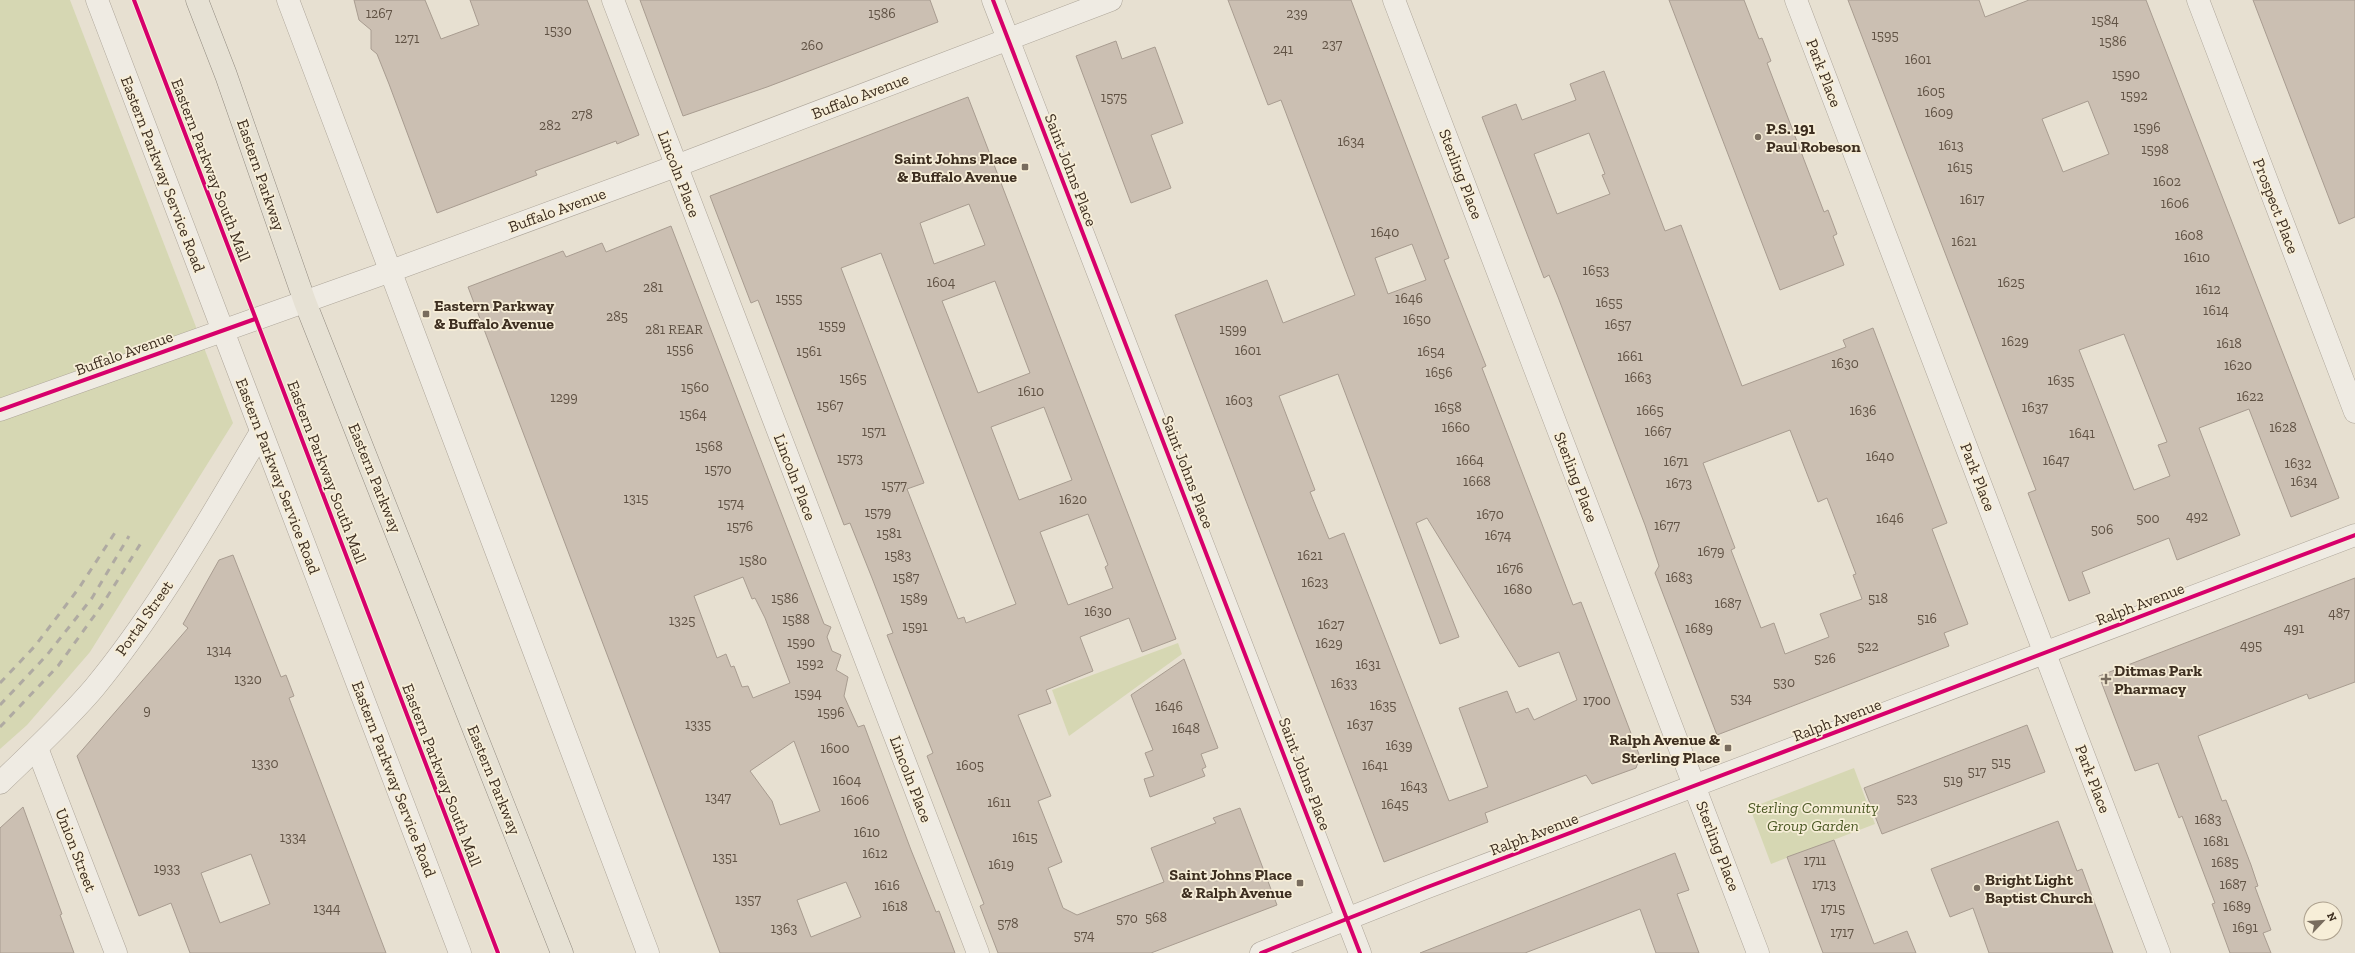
<svg xmlns="http://www.w3.org/2000/svg" width="2355" height="953" font-family="'Zilla Slab',serif">
  <style>
    .green { fill: #d6d7b3 }
    .building { fill: #cbbfb2; stroke: #a89c90; fill-rule: evenodd }
    .lines { fill: none; stroke-linecap: round; stroke-linejoin: round }
    .minor-casing { stroke: #ada599; stroke-width: 23 }
    .major-casing { stroke: #928b80; stroke-width: 23 }
    .minor { stroke: #efebe3; stroke-width: 22 }
    .major { stroke: #e6e1d4; stroke-width: 22 }
    .rail { stroke: #afaaa2; stroke-width: 3; stroke-dasharray: 7 7; stroke-linecap: butt }
    .cycleway-casing { stroke: #f7eed8; stroke-width: 6 }
    .cycleway { stroke: #d6006c; stroke-width: 4 }
    .poi-dot { fill: #786c5e; stroke: #f7eed8; stroke-width: 1.5 }
    .labels { text-anchor: middle; dominant-baseline: central; stroke-width: 3.5; stroke-linejoin: round; paint-order: stroke }
    .number-label { font-size: 14px; fill: #605244 }
    .street-label { font-size: 16px; fill: #3d2e20; stroke: #f7eed8 }
    .poi-label { font-size: 16px; font-weight: bold; fill: #3d2e20; stroke: #f7eed8; text-anchor: start }
    .park-label { font-size: 16px; font-style: italic; fill: #4d5a26; stroke: #f7eed8 }
  </style>
  <rect width="100%" height="100%" fill="#e7e0d1"/>
  <g class="green">
    <path d="M0,0H70L233,423L90,652L27,725L0,749Z"/>
    <path d="M1178,643L1182,654L1069,736L1052,690Z"/>
    <path d="M1854,768L1875,824L1771,864L1750,808Z"/>
  </g>
  <g class="building">
    <path d="M354,0H425L441,39L479,25L470,0H587L639,135L617,144L616,141L584,153L535,171L537,175L437,213L389,84L377,54L371,49V30L359,20Z"/>
    <path d="M640,0H930L938,22L767,87L683,116Z"/>
    <path d="M1228,0H1351L1449,258L1444,260L1486,366L1482,368L1507,433L1573,605L1581,602L1640,757L1636,768L1592,784L1586,775L1485,813L1488,822L1384,862L1175,315L1267,280L1283,323L1355,295L1281,100L1268,105ZM1412,244L1426,280L1388,294L1375,258ZM1338,374L1440,644L1459,637L1416,523L1427,518L1519,667L1559,652L1577,700L1534,720L1528,708L1516,713L1507,691L1459,708L1488,787L1449,801L1344,533L1329,539L1310,492L1315,490L1279,396Z"/>
    <path d="M1669,0H1744L1759,39L1762,38L1771,61L1767,63L1824,212L1828,210L1837,234L1833,236L1844,265L1780,290Z"/>
    <path d="M1848,0H1979L1985,17L2029,0H2146L2339,498L2291,517L2249,409L2199,428L2240,535L2177,560L2169,538L2082,572L2090,593L2069,601L2028,493L2036,490ZM2088,101L2109,154L2063,172L2042,119ZM2124,334L2167,442L2158,445L2170,476L2134,490L2079,350Z"/>
    <path d="M2253,0H2355V217L2339,224Z"/>
    <path d="M1116,41L1122,59L1155,47L1183,123L1151,135L1171,188L1131,203L1076,56Z"/>
    <path d="M1604,71L1665,231L1681,225L1742,386L1846,347L1843,340L1873,328L1947,523L1932,529L1968,624L1944,633L1949,646L1717,735L1655,573L1659,566L1645,525L1558,297L1549,275L1544,278L1482,117L1516,104L1522,120L1576,100L1570,84ZM1589,133L1605,174L1602,175L1610,194L1557,214L1534,154ZM1790,430L1818,502L1827,498L1856,574L1853,575L1862,599L1820,614L1829,637L1785,654L1774,623L1761,628L1731,550L1735,548L1703,463Z"/>
    <path d="M968,97L1176,639L1142,652L1129,618L1080,637L1093,671L1046,690L1051,703L1018,715L1051,796L1038,801L1062,862L1048,868L1063,908L1077,915L1164,882L1151,848L1216,823L1213,818L1240,808L1277,905L1151,953H998L980,906L984,904L927,756L933,753L887,635L893,633L872,578L850,523L844,525L758,300L751,303L710,196ZM969,204L985,245L934,264L920,223ZM881,253L1016,604L966,623L964,617L958,619L907,489L924,483L841,268ZM995,281L1030,373L978,393L942,301ZM1044,407L1072,480L1019,500L991,427ZM1088,514L1108,565L1105,567L1113,588L1068,605L1040,532Z"/>
    <path d="M671,226L824,624L831,627L827,637L832,651L841,655L836,670L848,677L844,696L858,727L864,725L911,850L936,912L939,911L955,953H720L468,287L563,251L566,257L602,243L606,252ZM743,577L752,599L755,598L765,618L790,683L753,698L748,686L742,687L734,666L731,667L726,654L717,658L694,596ZM794,741L820,811L780,825L772,801L750,771ZM846,882L861,917L811,937L797,900Z"/>
    <path d="M233,555L281,677L286,675L294,696L289,698L386,953H190L171,903L139,916L77,756L188,628L183,624L219,560ZM251,854L270,904L220,923L201,873Z"/>
    <path d="M2355,578V682L2309,699L2307,694L2198,736L2222,801L2226,800L2251,865L2258,886L2255,887L2271,930L2263,933L2271,953H2230L2212,904L2215,903L2207,882L2182,816L2179,818L2158,763L2135,771L2099,676Z"/>
    <path d="M1184,659L1218,748L1201,754L1206,767L1202,769L1205,776L1150,797L1144,779L1154,776L1145,753L1153,750L1131,695Z"/>
    <path d="M2027,725L2045,772L1882,834L1864,788Z"/>
    <path d="M23,807L62,914L60,915L74,953H0V828Z"/>
    <path d="M2058,821L2077,871L2082,869L2113,953H1989L1973,908L1950,917L1931,869Z"/>
    <path d="M1834,840L1874,944L1907,931L1916,953H1823L1787,857Z"/>
    <path d="M1675,853L1689,890L1677,894L1699,953H1656L1640,909L1525,953H1420Z"/>
  </g>
  <g class="lines">
    <g class="minor-casing">
      <g id="minor">
        <path d="M97,0L460,953"/>
        <path d="M288,0L648,953"/>
        <path d="M613,0L978,953"/>
        <path d="M993,0L1360,953"/>
        <path d="M1394,0L1758,953"/>
        <path d="M1796,0L2159,953"/>
        <path d="M2198,0L2355,412"/>
        <path d="M0,410L391,271L676,166L1111,0"/>
        <path d="M37,748L116,953"/>
        <path d="M0,783C32,752 65,722 94,688C159,609 209,519 261,432"/>
        <path d="M1261,953L1425,888L2355,535"/>
      </g>
    </g>
    <g class="major-casing">
      <path id="major" d="M197,0L226,75L305,302L562,953"/>
    </g>
    <use href="#minor" class="minor"/>
    <use href="#major" class="major"/>
    <g class="rail">
      <path d="M0,683L35,646L79,588L118,528"/>
      <path d="M0,705L47,655L92,598L129,536"/>
      <path d="M0,727L58,666L102,605L141,543"/>
    </g>
    <g class="cycleway-casing">
      <g id="cycleway">
        <path d="M134,0L498,953"/>
        <path d="M993,0L1360,953"/>
        <path d="M0,410L255,319"/>
        <path d="M1261,953L1425,888L2355,535"/>
      </g>
    </g>
    <use href="#cycleway" class="cycleway"/>
  </g>
  <g class="poi-dot">
    <circle cx="1758" cy="137" r="4"/>
    <rect x="1021" y="163" width="8" height="8" rx="2"/>
    <rect x="422" y="310" width="8" height="8" rx="2"/>
    <path d="M2104 673h4v4h4v4h-4v4h-4v-4h-4v-4h4z"/>
    <rect x="1724" y="744" width="8" height="8" rx="2"/>
    <rect x="1296" y="879" width="8" height="8" rx="2"/>
    <circle cx="1977" cy="888" r="4"/>
  </g>
  <g class="labels">
    <g class="number-label">
      <text x="379" y="13">1267</text>
      <text x="882" y="13">1586</text>
      <text x="1297" y="13">239</text>
      <text x="2105" y="20">1584</text>
      <text x="558" y="30">1530</text>
      <text x="1885" y="35">1595</text>
      <text x="407" y="38">1271</text>
      <text x="2113" y="41">1586</text>
      <text x="1332" y="44">237</text>
      <text x="812" y="45">260</text>
      <text x="1283" y="49">241</text>
      <text x="1918" y="59">1601</text>
      <text x="2126" y="74">1590</text>
      <text x="1931" y="91">1605</text>
      <text x="2134" y="95">1592</text>
      <text x="1114" y="97">1575</text>
      <text x="1939" y="112">1609</text>
      <text x="582" y="114">278</text>
      <text x="550" y="125">282</text>
      <text x="2147" y="127">1596</text>
      <text x="1351" y="141">1634</text>
      <text x="1951" y="145">1613</text>
      <text x="2155" y="149">1598</text>
      <text x="1960" y="167">1615</text>
      <text x="2167" y="181">1602</text>
      <text x="1972" y="199">1617</text>
      <text x="2175" y="203">1606</text>
      <text x="1385" y="232">1640</text>
      <text x="2189" y="235">1608</text>
      <text x="1964" y="241">1621</text>
      <text x="2197" y="257">1610</text>
      <text x="1596" y="270">1653</text>
      <text x="941" y="282">1604</text>
      <text x="2011" y="282">1625</text>
      <text x="653" y="287">281</text>
      <text x="2208" y="289">1612</text>
      <text x="789" y="298">1555</text>
      <text x="1409" y="298">1646</text>
      <text x="1609" y="302">1655</text>
      <text x="2216" y="310">1614</text>
      <text x="617" y="316">285</text>
      <text x="1417" y="319">1650</text>
      <text x="1618" y="324">1657</text>
      <text x="832" y="325">1559</text>
      <text x="674" y="329">281 REAR</text>
      <text x="1233" y="329">1599</text>
      <text x="2015" y="341">1629</text>
      <text x="2229" y="343">1618</text>
      <text x="680" y="349">1556</text>
      <text x="1248" y="350">1601</text>
      <text x="809" y="351">1561</text>
      <text x="1431" y="351">1654</text>
      <text x="1630" y="356">1661</text>
      <text x="1845" y="363">1630</text>
      <text x="2238" y="365">1620</text>
      <text x="1439" y="372">1656</text>
      <text x="1638" y="377">1663</text>
      <text x="853" y="378">1565</text>
      <text x="2061" y="380">1635</text>
      <text x="695" y="387">1560</text>
      <text x="1031" y="391">1610</text>
      <text x="2250" y="396">1622</text>
      <text x="564" y="397">1299</text>
      <text x="1239" y="400">1603</text>
      <text x="830" y="405">1567</text>
      <text x="1448" y="407">1658</text>
      <text x="2035" y="407">1637</text>
      <text x="1650" y="410">1665</text>
      <text x="1863" y="410">1636</text>
      <text x="693" y="414">1564</text>
      <text x="1456" y="427">1660</text>
      <text x="2283" y="427">1628</text>
      <text x="874" y="431">1571</text>
      <text x="1658" y="431">1667</text>
      <text x="2082" y="433">1641</text>
      <text x="709" y="446">1568</text>
      <text x="1880" y="456">1640</text>
      <text x="850" y="458">1573</text>
      <text x="1470" y="460">1664</text>
      <text x="2056" y="460">1647</text>
      <text x="1676" y="461">1671</text>
      <text x="2298" y="463">1632</text>
      <text x="718" y="469">1570</text>
      <text x="1477" y="481">1668</text>
      <text x="2304" y="481">1634</text>
      <text x="1679" y="483">1673</text>
      <text x="894" y="485">1577</text>
      <text x="636" y="498">1315</text>
      <text x="1073" y="499">1620</text>
      <text x="731" y="503">1574</text>
      <text x="878" y="512">1579</text>
      <text x="1490" y="514">1670</text>
      <text x="2197" y="516">492</text>
      <text x="1890" y="518">1646</text>
      <text x="2148" y="518">500</text>
      <text x="1667" y="525">1677</text>
      <text x="740" y="526">1576</text>
      <text x="2102" y="529">506</text>
      <text x="889" y="533">1581</text>
      <text x="1498" y="535">1674</text>
      <text x="1711" y="551">1679</text>
      <text x="898" y="555">1583</text>
      <text x="1310" y="555">1621</text>
      <text x="753" y="560">1580</text>
      <text x="1510" y="568">1676</text>
      <text x="906" y="577">1587</text>
      <text x="1679" y="577">1683</text>
      <text x="1315" y="582">1623</text>
      <text x="1518" y="589">1680</text>
      <text x="785" y="598">1586</text>
      <text x="914" y="598">1589</text>
      <text x="1878" y="598">518</text>
      <text x="1728" y="603">1687</text>
      <text x="1098" y="611">1630</text>
      <text x="2339" y="613">487</text>
      <text x="1927" y="618">516</text>
      <text x="796" y="619">1588</text>
      <text x="682" y="620">1325</text>
      <text x="1331" y="624">1627</text>
      <text x="915" y="626">1591</text>
      <text x="1699" y="628">1689</text>
      <text x="2294" y="628">491</text>
      <text x="801" y="642">1590</text>
      <text x="1329" y="643">1629</text>
      <text x="2251" y="645">495</text>
      <text x="1868" y="646">522</text>
      <text x="219" y="650">1314</text>
      <text x="1825" y="658">526</text>
      <text x="810" y="663">1592</text>
      <text x="1368" y="664">1631</text>
      <text x="248" y="679">1320</text>
      <text x="1784" y="682">530</text>
      <text x="1344" y="683">1633</text>
      <text x="808" y="693">1594</text>
      <text x="1741" y="698">534</text>
      <text x="1597" y="700">1700</text>
      <text x="1383" y="705">1635</text>
      <text x="1169" y="706">1646</text>
      <text x="147" y="710">9</text>
      <text x="831" y="712">1596</text>
      <text x="698" y="724">1335</text>
      <text x="1360" y="724">1637</text>
      <text x="1186" y="728">1648</text>
      <text x="1399" y="745">1639</text>
      <text x="835" y="748">1600</text>
      <text x="2001" y="762">515</text>
      <text x="265" y="763">1330</text>
      <text x="970" y="765">1605</text>
      <text x="1375" y="765">1641</text>
      <text x="1977" y="771">517</text>
      <text x="847" y="780">1604</text>
      <text x="1953" y="780">519</text>
      <text x="1414" y="786">1643</text>
      <text x="718" y="797">1347</text>
      <text x="1907" y="798">523</text>
      <text x="855" y="800">1606</text>
      <text x="999" y="802">1611</text>
      <text x="1395" y="804">1645</text>
      <text x="2208" y="819">1683</text>
      <text x="867" y="832">1610</text>
      <text x="293" y="837">1334</text>
      <text x="1025" y="837">1615</text>
      <text x="2216" y="841">1681</text>
      <text x="875" y="853">1612</text>
      <text x="725" y="857">1351</text>
      <text x="1815" y="860">1711</text>
      <text x="2225" y="862">1685</text>
      <text x="1001" y="864">1619</text>
      <text x="167" y="868">1933</text>
      <text x="1824" y="884">1713</text>
      <text x="2233" y="884">1687</text>
      <text x="887" y="885">1616</text>
      <text x="748" y="899">1357</text>
      <text x="895" y="906">1618</text>
      <text x="2237" y="906">1689</text>
      <text x="327" y="908">1344</text>
      <text x="1833" y="908">1715</text>
      <text x="1156" y="917">568</text>
      <text x="1127" y="918">570</text>
      <text x="1008" y="923">578</text>
      <text x="2245" y="927">1691</text>
      <text x="784" y="928">1363</text>
      <text x="1842" y="932">1717</text>
      <text x="1084" y="935">574</text>
    </g>
    <g class="street-label">
      <text transform="translate(1824 73) rotate(69)">Park Place</text>
      <text transform="translate(860 96) rotate(-21)">Buffalo Avenue</text>
      <text transform="translate(211 170) rotate(69)">Eastern Parkway South Mall</text>
      <text transform="translate(1071 170) rotate(69)">Saint Johns Place</text>
      <text transform="translate(163 174) rotate(69)">Eastern Parkway Service Road</text>
      <text transform="translate(679 174) rotate(69)">Lincoln Place</text>
      <text transform="translate(1461 174) rotate(69)">Sterling Place</text>
      <text transform="translate(261 175) rotate(71)">Eastern Parkway</text>
      <text transform="translate(2276 206) rotate(69)">Prospect Place</text>
      <text transform="translate(557 210) rotate(-20)">Buffalo Avenue</text>
      <text transform="translate(124 353) rotate(-20)">Buffalo Avenue</text>
      <text transform="translate(327 472) rotate(69)">Eastern Parkway South Mall</text>
      <text transform="translate(1188 472) rotate(69)">Saint Johns Place</text>
      <text transform="translate(278 476) rotate(69)">Eastern Parkway Service Road</text>
      <text transform="translate(795 477) rotate(69)">Lincoln Place</text>
      <text transform="translate(1576 477) rotate(69)">Sterling Place</text>
      <text transform="translate(1978 477) rotate(69)">Park Place</text>
      <text transform="translate(375 478) rotate(68)">Eastern Parkway</text>
      <text transform="translate(2140 604) rotate(-21)">Ralph Avenue</text>
      <text transform="translate(144 618) rotate(-55)">Portal Street</text>
      <text transform="translate(1837 720) rotate(-21)">Ralph Avenue</text>
      <text transform="translate(1305 774) rotate(69)">Saint Johns Place</text>
      <text transform="translate(442 775) rotate(69)">Eastern Parkway South Mall</text>
      <text transform="translate(394 779) rotate(69)">Eastern Parkway Service Road</text>
      <text transform="translate(911 779) rotate(69)">Lincoln Place</text>
      <text transform="translate(2093 779) rotate(69)">Park Place</text>
      <text transform="translate(494 780) rotate(68)">Eastern Parkway</text>
      <text transform="translate(1534 834) rotate(-21)">Ralph Avenue</text>
      <text transform="translate(1718 846) rotate(69)">Sterling Place</text>
      <text transform="translate(76 850) rotate(69)">Union Street</text>
    </g>
    <g class="poi-label">
      <text x="1766" y="128">P.S. 191<tspan x="1766" dy="18">Paul Robeson</tspan></text>
      <text x="1017" y="158" text-anchor="end">Saint Johns Place<tspan x="1017" dy="18">&amp; Buffalo Avenue</tspan></text>
      <text x="434" y="305">Eastern Parkway<tspan x="434" dy="18">&amp; Buffalo Avenue</tspan></text>
      <text x="2114" y="670">Ditmas Park<tspan x="2114" dy="18">Pharmacy</tspan></text>
      <text x="1720" y="739" text-anchor="end">Ralph Avenue &amp;<tspan x="1720" dy="18">Sterling Place</tspan></text>
      <text x="1292" y="874" text-anchor="end">Saint Johns Place<tspan x="1292" dy="18">&amp; Ralph Avenue</tspan></text>
      <text x="1985" y="879">Bright Light<tspan x="1985" dy="18">Baptist Church</tspan></text>
    </g>
    <g class="park-label">
      <text x="1813" y="807">Sterling Community<tspan x="1813" dy="18">Group Garden</tspan></text>
    </g>
  </g>
  <g transform="translate(2323 921) rotate(65)"><circle r="19" fill="#f7eed8" stroke="#ada18e"/>
  <path d="M0-3L7 15L0 10L-7 15Z" fill="#786c5e"/>
  <text y="-6" font-size="11" font-weight="bold" text-anchor="middle" fill="#3d2e20">N</text>
  </g>
</svg>
